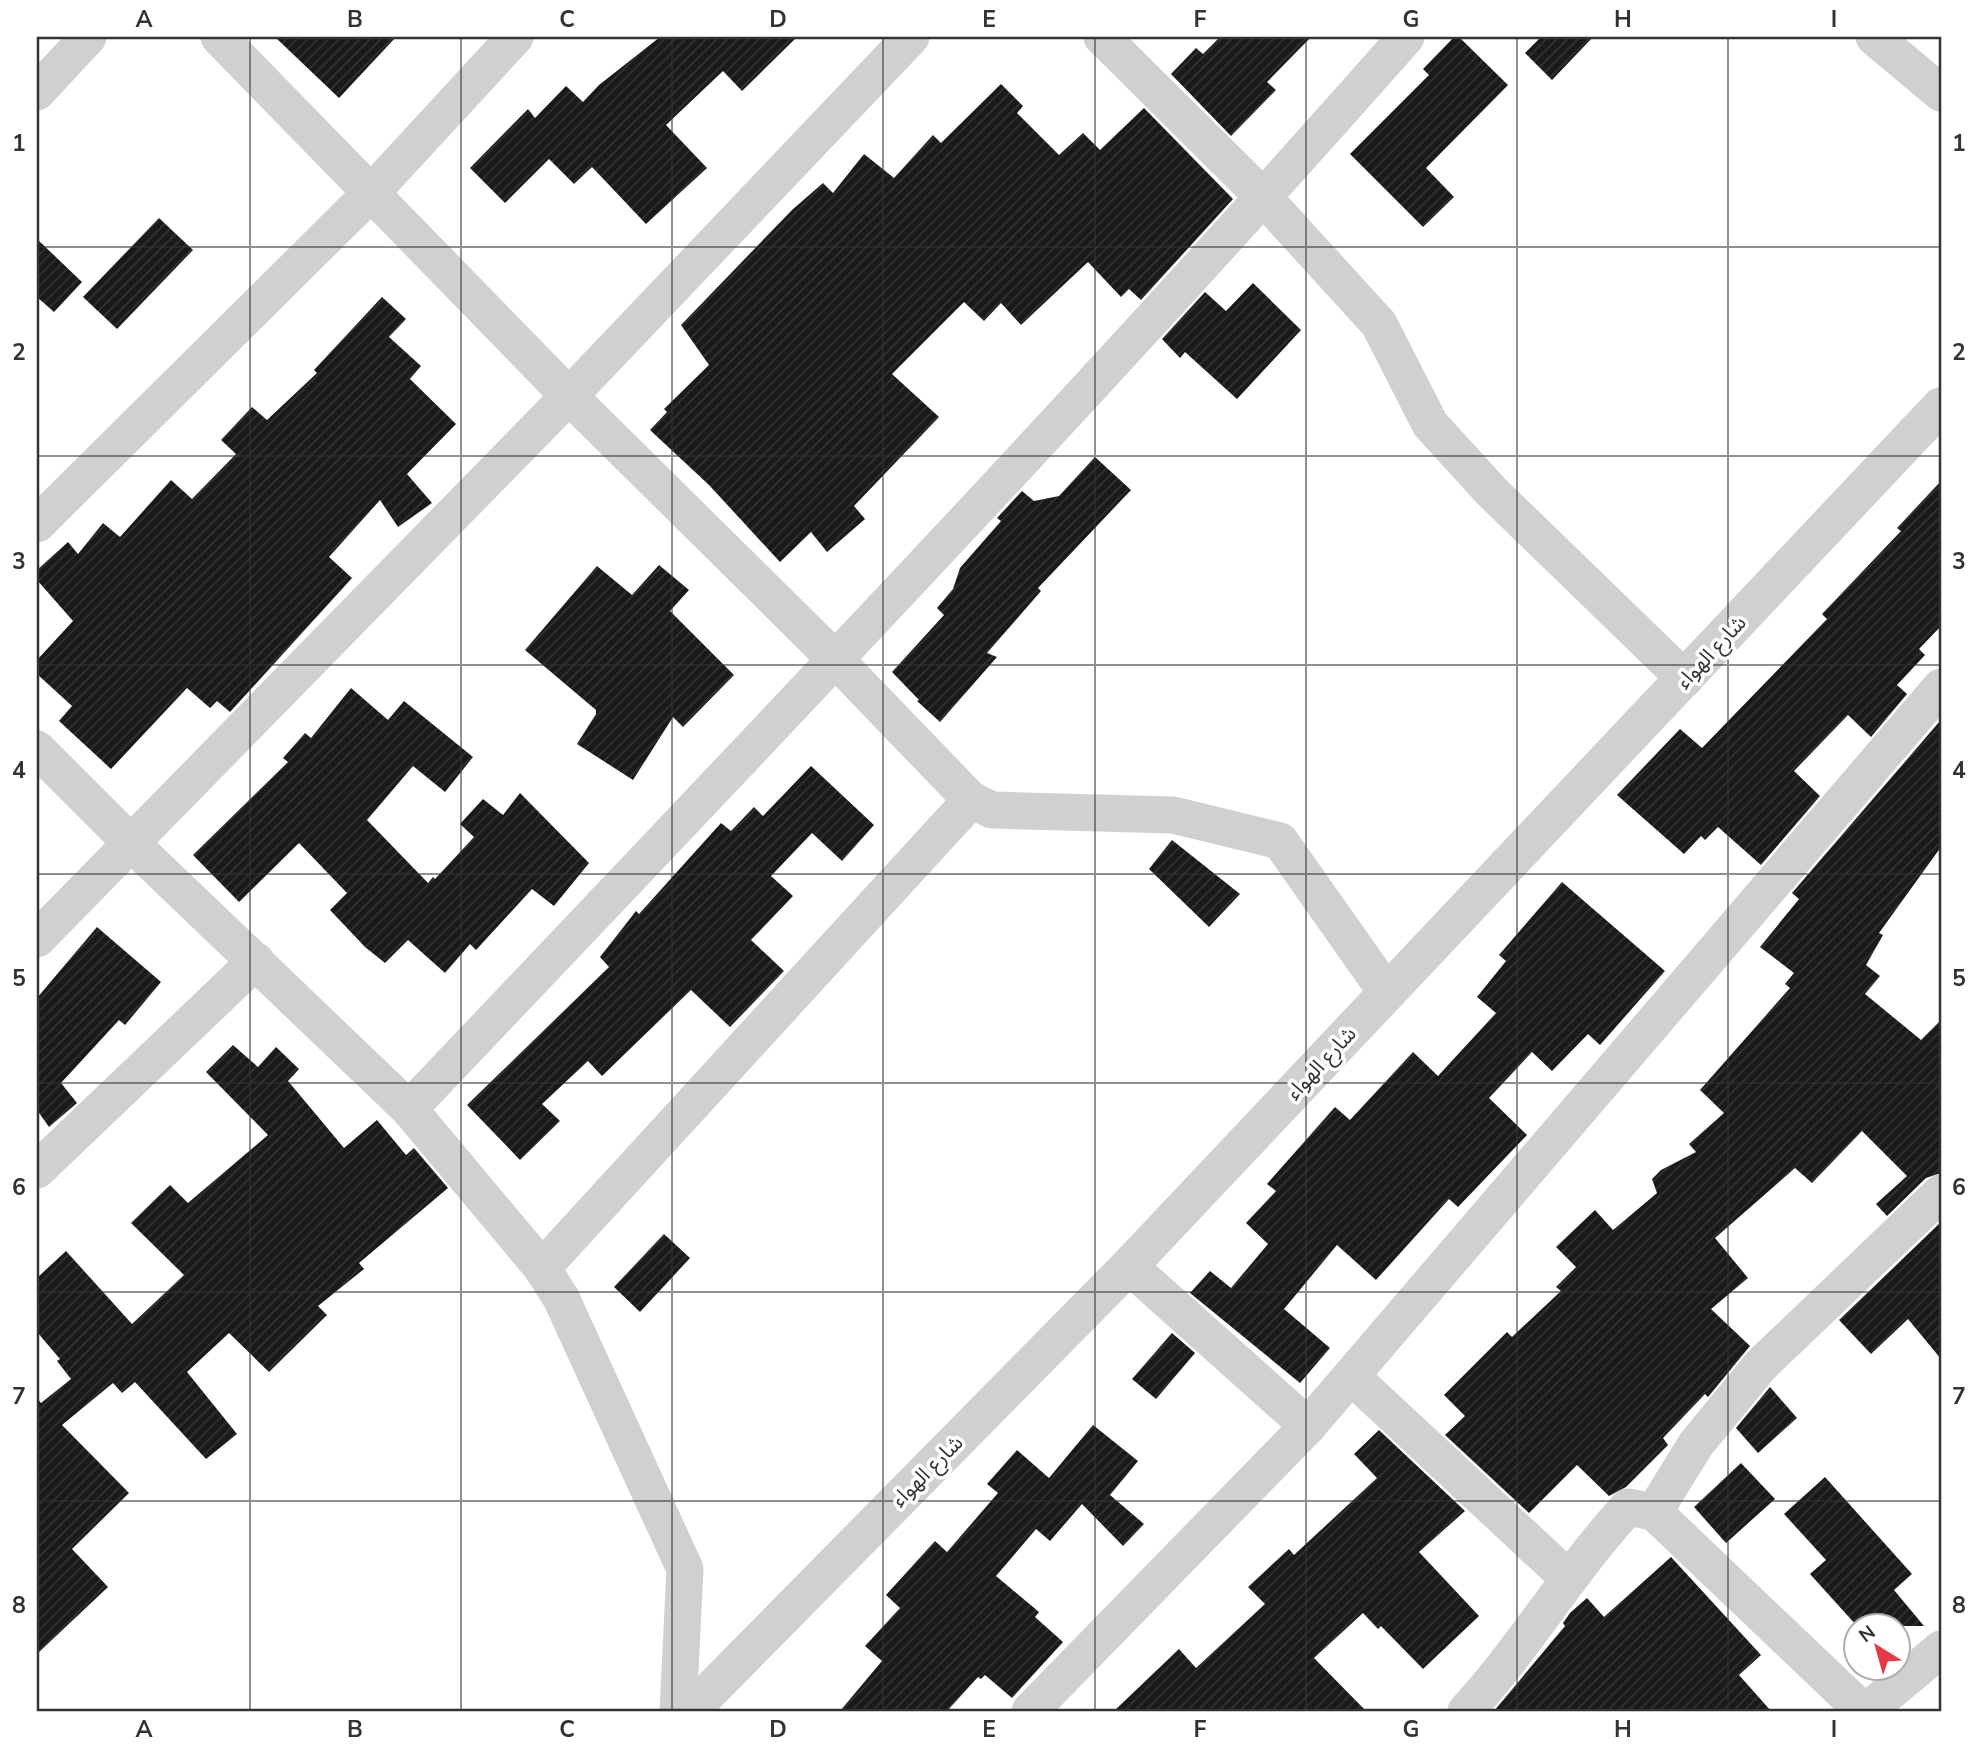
<svg xmlns="http://www.w3.org/2000/svg" width="1978" height="1748" font-family="'Nunito Sans','Noto Sans Arabic',sans-serif">
  <style>
    .building { fill: url(#building-hatch) }
    .lines { fill: none; stroke-linecap: round; stroke-linejoin: round }
    .minor { stroke: #d0d0d0; stroke-width: 37 }
    .tertiary { stroke: #d0d0d0; stroke-width: 38 }
    .grid { fill: none; stroke: #333; stroke-width: 2; stroke-opacity: 0.55 }
    .labels { text-anchor: middle; dominant-baseline: central; stroke-width: 7; stroke-linejoin: round; paint-order: stroke }
    .street-label { font-size: 21px; fill: #333; stroke: #fff }
    .neatline { fill: none; stroke: #333; stroke-width: 2.5 }
    .grid-label { font-size: 23px; text-anchor: middle; font-weight: bold; fill: #333 }
  </style>
  <defs>
    <pattern id="building-hatch" width="6" height="6" patternUnits="userSpaceOnUse" patternTransform="scale(1.75)"><rect width="6" height="6" fill="#1a1a1a"/><path d="M-1 1l2-2M0 6l6-6M5 7l2-2" fill="none" stroke="#333"/></pattern>
  </defs>
  <rect width="100%" height="100%" fill="#fff"/>
  <g class="building">
    <path d="M275,37H396L339,98Z"/>
    <path d="M660,37H797L742,91L723,71L666,125L707,168L646,224L592,167L574,184L549,159L505,203L470,168L528,109L535,118L566,86L583,102L599,85Z"/>
    <path d="M1220,37H1311L1267,82L1276,90L1231,136L1171,74L1196,48L1203,54Z"/>
    <path d="M1454,37H1459L1508,85L1426,168L1454,197L1423,227L1350,154L1429,75L1423,69Z"/>
    <path d="M1541,37H1593L1552,80L1525,53Z"/>
    <path d="M1001,84L1023,106L1017,113L1059,155L1083,133L1100,150L1144,108L1233,199L1141,300L1129,289L1121,297L1088,262L1021,325L1001,303L984,321L964,302L892,374L939,417L854,506L865,519L827,552L811,532L780,562L709,485L650,430L667,412L664,409L709,365L681,325L792,210L823,183L833,193L864,154L894,178L933,135L941,143Z"/>
    <path d="M159,218L193,250L117,329L83,297Z"/>
    <path d="M37,239L82,282L54,312L37,297Z"/>
    <path d="M1253,283L1301,330L1237,399L1185,352L1180,358L1162,339L1205,292L1226,311Z"/>
    <path d="M382,297L406,319L389,337L421,366L410,379L456,424L407,474L432,503L398,527L380,500L329,557L352,578L230,712L217,701L210,708L187,688L111,769L59,721L72,706L37,674V660L73,621L37,580V570L68,542L78,554L103,523L120,537L171,480L192,499L236,454L221,440L252,407L267,420L317,373L314,370Z"/>
    <path d="M1095,457L1131,490L1038,588L1041,591L987,653L997,657L940,722L917,701L919,700L892,672L944,615L937,608L953,589L960,568L1001,521L997,518L1022,491L1034,501L1059,496Z"/>
    <path d="M1941,481V626L1919,649L1925,655L1897,685L1907,694L1871,737L1848,715L1794,771L1820,796L1761,865L1718,827L1705,840L1701,836L1684,854L1617,795L1680,729L1702,748L1827,619L1822,614L1901,531L1897,528Z"/>
    <path d="M659,565L689,590L670,611L734,675L683,727L673,717L633,780L577,744L596,714V710L525,650L597,566L632,595Z"/>
    <path d="M351,688L388,720L404,701L473,757L445,792L413,766L367,820L428,883L433,877L435,879L474,837L460,824L483,799L503,815L520,793L589,863L554,906L532,889L476,950L470,944L445,973L408,940L385,963L365,947L330,910L347,893L299,843L239,902L193,855L288,762L283,758L305,733L311,738Z"/>
    <path d="M1940,721L1941,847L1879,933L1883,935L1866,965L1880,976L1865,994L1921,1040L1941,1020V1173L1926,1178L1887,1216L1876,1204L1907,1176L1862,1131L1812,1183L1795,1168L1715,1238L1748,1278L1711,1309L1750,1346L1708,1397L1705,1394L1663,1438L1668,1445L1626,1487L1609,1496L1577,1465L1529,1513L1445,1435L1465,1416L1444,1395L1507,1332L1512,1337L1561,1291L1556,1287L1576,1267L1556,1247L1595,1210L1613,1230L1657,1193L1652,1179L1661,1170L1696,1152L1689,1144L1724,1113L1700,1090L1790,988L1785,984L1794,973L1760,947L1799,899L1792,893Z"/>
    <path d="M811,766L874,825L842,861L812,833L771,876L793,896L751,940L784,971L730,1027L691,990L602,1076L588,1061L542,1104L560,1121L520,1160L467,1105L609,967L600,957L636,911L639,914L721,823L731,831L754,807L763,816Z"/>
    <path d="M1172,840L1240,894L1209,927L1149,869Z"/>
    <path d="M1562,882L1665,971L1600,1045L1588,1034L1552,1071L1532,1052L1489,1098L1527,1135L1458,1207L1449,1199L1376,1280L1337,1245L1284,1309L1330,1348L1300,1383L1190,1293L1210,1271L1231,1288L1268,1244L1246,1223L1276,1191L1267,1184L1335,1107L1350,1120L1413,1052L1438,1076L1496,1013L1477,997L1506,961L1499,955Z"/>
    <path d="M97,927L161,982L125,1025L119,1020L61,1083L77,1103L49,1127L37,1110V998Z"/>
    <path d="M233,1045L258,1067L276,1047L299,1069L288,1081L344,1148L377,1120L406,1155L414,1148L448,1188L359,1263L364,1269L318,1306L327,1315L269,1372L229,1333L187,1372L237,1434L206,1459L135,1382L122,1393L113,1383L62,1425L129,1493L72,1549L108,1587L37,1654V1398L41,1403L71,1379L57,1361L60,1359L37,1332V1278L66,1251L132,1324L184,1275L131,1223L170,1185L188,1203L268,1135L206,1072Z"/>
    <path d="M1941,1222V1359L1908,1319L1871,1354L1839,1320Z"/>
    <path d="M664,1234L690,1258L640,1312L614,1287Z"/>
    <path d="M1172,1333L1195,1353L1156,1399L1132,1379Z"/>
    <path d="M1770,1387L1797,1418L1758,1453L1736,1428Z"/>
    <path d="M1093,1425L1138,1461L1110,1495L1144,1524L1123,1546L1082,1504L1050,1541L1036,1529L996,1576L1039,1612L1035,1617L1063,1642L1012,1698L985,1675L981,1679L978,1677L947,1711H840L882,1661L865,1646L900,1608L886,1595L935,1541L947,1552L998,1493L987,1484L1017,1450L1049,1478Z"/>
    <path d="M1379,1430L1465,1511L1419,1552L1479,1616L1423,1669L1381,1626L1378,1629L1363,1613L1314,1658L1366,1711H1114L1179,1649L1196,1668L1265,1604L1248,1587L1289,1549L1294,1555L1377,1478L1354,1454Z"/>
    <path d="M1741,1463L1775,1499L1726,1543L1694,1507Z"/>
    <path d="M1825,1477L1912,1574L1894,1590L1924,1626H1857L1810,1574L1826,1560L1784,1514Z"/>
    <path d="M1671,1557L1761,1655L1739,1675L1771,1711H1494L1565,1626L1563,1623L1570,1613L1587,1598L1604,1617Z"/>
  </g>
  <g class="lines">
    <g class="minor">
      <path d="M219,37L569,396L835,659L971,800L992,810L1173,815L1280,841L1387,993"/>
      <path d="M1102,37L1264,198L1379,324L1430,424L1491,491L1685,679"/>
      <path d="M1874,37L1941,93"/>
      <path d="M37,92L88,37"/>
      <path d="M37,524L372,192L515,37"/>
      <path d="M37,749L132,844L409,1109L542,1268L561,1298L685,1569L678,1711"/>
      <path d="M37,939L569,396L911,37"/>
      <path d="M409,1109C745,755 1083,403 1406,37"/>
      <path d="M37,1170L256,961"/>
      <path d="M1129,1266L1308,1426"/>
      <path d="M542,1268L971,800"/>
      <path d="M1351,1376L1568,1578"/>
      <path d="M1654,1512L1696,1444L1761,1365L1941,1193"/>
      <path d="M1030,1711L1308,1426L1941,687"/>
      <path d="M1466,1711C1525,1647 1569,1571 1628,1507L1654,1512L1863,1711"/>
      <path d="M1867,1711L1941,1649"/>
    </g>
    <path class="tertiary" d="M690,1711L1129,1266L1941,406"/>
  </g>
  <path class="grid" d="M250,37V1711M461,37V1711M672,37V1711M883,37V1711M1095,37V1711M1306,37V1711M1517,37V1711M1728,37V1711M37,247H1941M37,456H1941M37,665H1941M37,874H1941M37,1083H1941M37,1292H1941M37,1501H1941"/>
  <g class="labels">
    <g class="street-label">
      <text transform="translate(1711 652) rotate(-47)">شارع الهواء</text>
      <text transform="translate(1321 1063) rotate(-47)">شارع الهواء</text>
      <text transform="translate(927 1471) rotate(-45)">شارع الهواء</text>
    </g>
  </g>
  <rect width="1978" height="1748" fill="none" stroke="#ffffff" stroke-width="77"/>
  <g transform="translate(1877 1647) rotate(323)"><circle r="33" fill="#ffffff" stroke="#adadad" stroke-width="2"/>
  <path d="M0-5L12 26L0 18L-12 26Z" fill="#e63946"/>
  <text y="-10" font-size="19" font-weight="bold" text-anchor="middle" fill="#333333">N</text>
  </g>
  <rect x="38" y="38" width="1902" height="1672" class="neatline"/>
  <g class="grid-label">
    <text x="144" y="27">A</text>
    <text x="355" y="27">B</text>
    <text x="567" y="27">C</text>
    <text x="778" y="27">D</text>
    <text x="989" y="27">E</text>
    <text x="1200" y="27">F</text>
    <text x="1411" y="27">G</text>
    <text x="1623" y="27">H</text>
    <text x="1834" y="27">I</text>
    <text x="19" y="151">1</text>
    <text x="1959" y="151">1</text>
    <text x="19" y="360">2</text>
    <text x="1959" y="360">2</text>
    <text x="19" y="569">3</text>
    <text x="1959" y="569">3</text>
    <text x="19" y="778">4</text>
    <text x="1959" y="778">4</text>
    <text x="19" y="986">5</text>
    <text x="1959" y="986">5</text>
    <text x="19" y="1195">6</text>
    <text x="1959" y="1195">6</text>
    <text x="19" y="1404">7</text>
    <text x="1959" y="1404">7</text>
    <text x="19" y="1613">8</text>
    <text x="1959" y="1613">8</text>
    <text x="144" y="1737">A</text>
    <text x="355" y="1737">B</text>
    <text x="567" y="1737">C</text>
    <text x="778" y="1737">D</text>
    <text x="989" y="1737">E</text>
    <text x="1200" y="1737">F</text>
    <text x="1411" y="1737">G</text>
    <text x="1623" y="1737">H</text>
    <text x="1834" y="1737">I</text>
  </g>
</svg>
